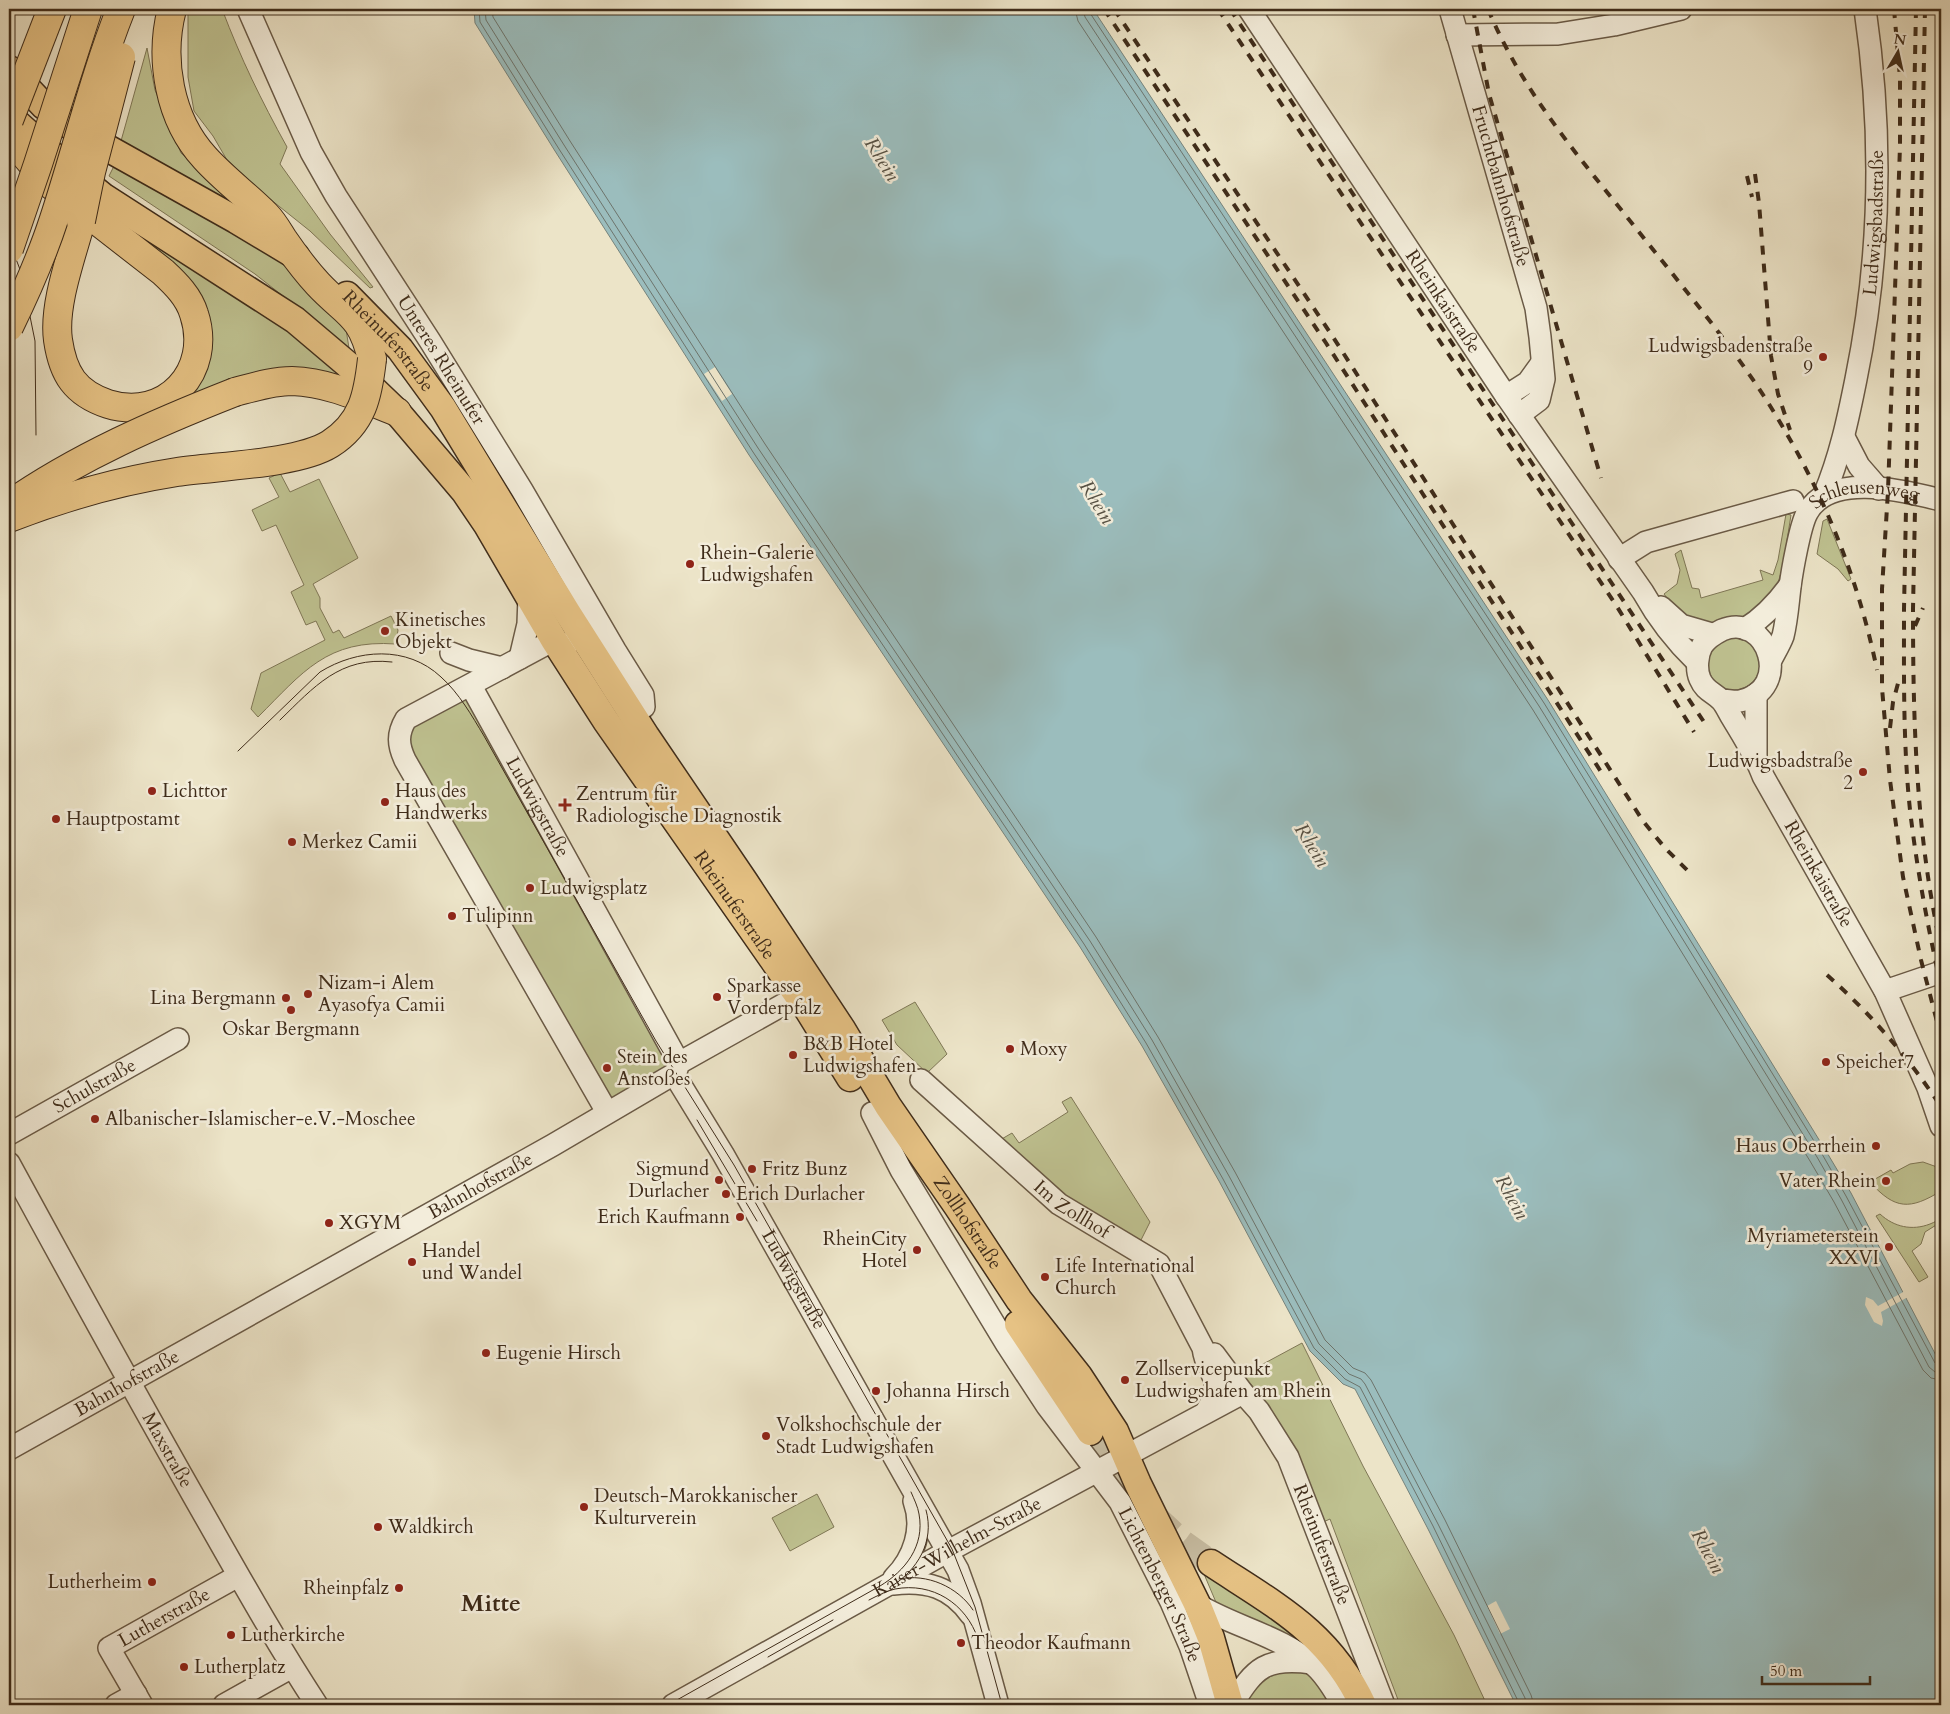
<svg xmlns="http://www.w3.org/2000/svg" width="1950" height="1714" font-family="Cardo,serif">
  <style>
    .green { fill: #bfc291; stroke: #7f7756 }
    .water { fill: #9bbdbd; stroke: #76837c }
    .pier { fill: #ece4c8 }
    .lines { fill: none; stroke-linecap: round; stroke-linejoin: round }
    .shore { stroke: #6d746c; stroke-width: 1 }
    .major-tunnel { stroke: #c9bfa5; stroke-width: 26; stroke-dasharray: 26 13; stroke-linecap: butt }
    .minor-casing { stroke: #6a5a46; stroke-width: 24 }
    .major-casing { stroke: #3f2c1a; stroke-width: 29 }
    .highway-casing { stroke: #3f2c1a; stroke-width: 30 }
    .minor { stroke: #f3eddb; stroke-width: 21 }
    .major { stroke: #e6c284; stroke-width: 26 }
    .highway { stroke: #e6c284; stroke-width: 28 }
    .tram { stroke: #3f2c1a; stroke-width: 1 }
    .rail { stroke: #3f2c1a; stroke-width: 4; stroke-dasharray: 9 9; stroke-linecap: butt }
    .highway-bridge-casing { stroke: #3f2c1a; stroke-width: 30; stroke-linecap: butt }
    .highway-bridge { stroke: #e6c284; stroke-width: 28 }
    .poi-dot { fill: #8f2418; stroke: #f3eddb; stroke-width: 2 }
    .labels { text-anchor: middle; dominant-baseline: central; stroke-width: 5; stroke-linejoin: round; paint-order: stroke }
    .street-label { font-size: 19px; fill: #3f2c1a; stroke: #f3eddb }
    .poi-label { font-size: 19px; fill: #3f2c1a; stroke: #f3eddb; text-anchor: start }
    .water-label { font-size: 20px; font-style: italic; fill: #565043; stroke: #f3eddb }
    .district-label { font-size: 24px; font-weight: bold; fill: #3f2c1a; stroke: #f3eddb }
  </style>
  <rect width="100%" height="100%" fill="#ece4c8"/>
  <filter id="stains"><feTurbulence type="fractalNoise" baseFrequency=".004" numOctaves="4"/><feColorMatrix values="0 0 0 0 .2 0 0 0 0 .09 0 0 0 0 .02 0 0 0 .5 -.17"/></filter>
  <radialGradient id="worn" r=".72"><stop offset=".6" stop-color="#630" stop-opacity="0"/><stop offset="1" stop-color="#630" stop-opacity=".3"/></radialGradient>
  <g class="green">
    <path d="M188,9H222C241,59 261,100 287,147L280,164L330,234L373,287L370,288L310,231L255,187L227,160L213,136L194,111L188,77Z"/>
    <path d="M147,48L155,90L181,153L242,208L121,141Z"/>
    <path d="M114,166L268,252L316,290L344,317L349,348L255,274L109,176Z"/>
    <path d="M107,210L275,317L356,386L185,401L209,339Z"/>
    <path d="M280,473L290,492L319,479L358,558L313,584L320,598V608L333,633L339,630L344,638L391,616L398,630L396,644C327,639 303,672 258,717L251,709L261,673L325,640L316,621L306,625L291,592L304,585L276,525L262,531L252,510L279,497L269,478Z"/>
    <path d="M1786,514L1791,515L1783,566L1775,593L1757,615L1712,625L1690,622L1673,606L1664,594L1677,584L1680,570L1675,554L1681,550L1692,588L1699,589L1701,598L1763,580L1760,570L1773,575L1778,560Z"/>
    <path d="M1827,519L1851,579L1848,581L1838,569L1817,554L1823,521Z"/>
    <circle cx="1734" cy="664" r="26"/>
    <path d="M471,686L679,1063L607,1112L400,731Z"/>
    <path d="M915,1002L947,1054L927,1073L897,1045L882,1020Z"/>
    <path d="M1071,1097L1150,1222L1139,1244L1065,1200L1000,1140L1012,1133L1019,1143L1068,1112L1062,1102Z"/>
    <path d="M1923,1162L1937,1167L1941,1171V1191C1910,1210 1895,1210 1870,1182L1891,1170L1893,1173L1910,1164Z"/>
    <path d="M1880,1214C1894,1227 1912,1231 1930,1224C1935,1222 1938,1220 1941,1219V1222L1925,1232L1921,1244L1912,1251L1928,1277L1919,1282L1876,1216Z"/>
    <path d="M1302,1343L1363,1466L1454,1635L1487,1705H1400L1330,1519L1321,1523L1239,1377Z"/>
    <path d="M817,1494L834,1527L790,1551L772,1518Z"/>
    <path d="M1206,1572L1315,1649L1218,1607L1204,1574Z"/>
    <path d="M1306,1667L1334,1705H1246L1252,1691L1268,1672Z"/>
  </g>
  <path class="water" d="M474,9H1093L1548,700L1826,1151L1851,1193L1941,1365V1705H1516L1428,1529L1355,1389L1343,1384L1310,1351L1219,1181L1142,1046L1080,947L749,455L555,151L475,23Z"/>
  <g class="pier">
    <path d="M715,367L732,394L722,401L704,374Z"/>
    <path d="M1905,1291L1908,1297L1881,1312L1883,1321L1882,1326L1874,1322L1865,1305L1866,1297L1873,1300L1878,1306Z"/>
    <path d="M1496,1601L1510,1629L1500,1634L1487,1606Z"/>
  </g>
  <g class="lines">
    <g class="shore">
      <path d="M479,9L480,22L559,149L753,452L1084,944L1146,1043L1223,1179L1314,1348L1345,1379L1360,1387L1433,1526L1520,1705"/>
      <path d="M485,9L486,20L564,145L758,448L1090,941L1152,1040L1229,1176L1319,1344L1349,1374L1361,1379L1365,1384L1438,1524L1525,1698L1526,1705"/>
      <path d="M492,9L493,17L570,141L765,444L1096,937L1158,1037L1235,1172L1325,1340L1353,1368L1365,1373L1371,1380L1445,1520L1531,1695L1534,1705"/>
      <path d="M1075,9L1078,21L1533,710L1810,1161L1834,1202L1923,1370L1931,1378L1941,1380"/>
      <path d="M1083,9L1085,17L1539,706L1817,1157L1841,1199L1929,1367L1935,1372L1941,1373"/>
      <path d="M1089,9L1090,13L1544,703L1822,1154L1846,1196L1935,1363L1941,1366"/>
    </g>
    <g class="major-tunnel">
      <path d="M1090,1432L1128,1484"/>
      <path d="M1154,1516L1183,1543L1211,1563"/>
    </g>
    <g class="minor-casing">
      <g id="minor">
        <path id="s1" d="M248,9L311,152L336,196L430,341L522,490L615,650L643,695L644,707"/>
        <path id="s2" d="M1249,9L1506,396L1643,592C1658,619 1675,641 1697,662"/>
        <path id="s3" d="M1450,9L1536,308L1540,337L1544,379L1539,400L1519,415"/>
        <path d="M1457,35L1558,34L1614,25L1681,9"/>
        <path d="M1506,396L1528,382L1541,364"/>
        <path d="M1844,437L1859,466L1879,489"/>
        <path id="s4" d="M1824,495C1840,457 1848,419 1856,379C1881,257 1883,132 1865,9"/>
        <path d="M1619,559L1646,542L1793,501"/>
        <path d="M1661,607L1681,625L1712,634"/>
        <path d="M1745,629C1764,617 1777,603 1790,585"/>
        <path d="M567,645L554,640L406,719C397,734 398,745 405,760L607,1112"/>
        <path d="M451,653L469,660L502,668"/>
        <path d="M520,658L528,624L529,597"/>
        <path id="s5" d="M1771,660C1775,652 1780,644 1783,636C1787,620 1788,603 1790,587C1792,571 1800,526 1807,513C1830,471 1904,491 1941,500"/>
        <path id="s6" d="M471,686L679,1063"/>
        <path id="s7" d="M1721,700C1727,700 1735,702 1740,701C1794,690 1768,611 1722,630C1714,634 1707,638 1702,646C1697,655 1696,670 1700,679C1705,691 1713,692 1721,700C1725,704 1728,711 1731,716C1743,736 1755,754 1763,776L1885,991L1928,1088L1941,1126"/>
        <path d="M1756,756V694"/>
        <path d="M1885,991L1941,972"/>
        <path id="s8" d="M674,1074L723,1154L958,1570L970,1603L998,1705"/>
        <path id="s9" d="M921,1080L1059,1204L1159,1264L1203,1348C1207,1379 1227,1376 1206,1412"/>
        <path id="s10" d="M872,1113L901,1170L1007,1345L1047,1406L1120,1502L1171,1602L1190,1646L1210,1705"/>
        <path id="s11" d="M9,1134L178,1039"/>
        <path id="s12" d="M9,1163C70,1275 131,1386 194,1497C234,1567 273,1638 317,1705"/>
        <path id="s13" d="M1214,1354L1243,1393L1259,1411L1288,1457L1384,1705"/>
        <path id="s14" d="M9,1449L553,1145L674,1074L676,1072L679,1063L811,989"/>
        <path d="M894,1578C914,1558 924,1528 914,1501"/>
        <path d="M893,1584C927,1580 951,1587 971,1615"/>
        <path d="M1190,1600C1230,1627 1281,1634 1316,1667C1327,1677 1335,1692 1343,1705"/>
        <path d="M116,1705L136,1694"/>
        <path id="s15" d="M142,1705L109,1648L238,1576"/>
        <path d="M224,1705L292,1667"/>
        <path id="s16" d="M673,1705L952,1549L1243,1393"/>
        <path d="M1232,1705C1255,1667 1266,1657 1312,1663"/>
      </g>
    </g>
    <g class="major-casing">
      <g id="major">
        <path d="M9,69L44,106L77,131L236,220L296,256"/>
        <path id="s17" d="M9,116L57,159L104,197L295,320L347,364L397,412L464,491L487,525L554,640L606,721L808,1010L850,1078"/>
        <path id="s18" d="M347,295L400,349L443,408L567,612L646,736L745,882L842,1029L888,1106L957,1206L1019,1300L1079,1376L1115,1431L1138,1484L1198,1606L1211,1638L1230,1705"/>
        <path d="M1018,1324L1090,1432"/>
        <path d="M1211,1563C1276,1606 1329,1632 1363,1705"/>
      </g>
    </g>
    <g class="highway-casing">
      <g id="highway">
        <path d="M172,9C159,59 169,119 205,158C224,179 246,195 266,215C273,222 278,231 283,239C294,255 305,270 318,284C347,315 361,313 372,359"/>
        <path d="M9,137L50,184L163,272C176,284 189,297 194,314C213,371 166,422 108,404C75,393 63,374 58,340C53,305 72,255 81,221"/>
        <path d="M235,392C254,387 273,381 292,381C329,382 364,399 397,412"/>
      </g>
    </g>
    <use href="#minor" class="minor"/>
    <use href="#major" class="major"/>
    <use href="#highway" class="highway"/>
    <g class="tram">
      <path d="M82,73L102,9"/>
      <path d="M94,75L117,9"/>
      <path d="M9,241L21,272L35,341L36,435"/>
      <path d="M280,720C314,687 340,656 392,662"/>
      <path d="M238,751L320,672C357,649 407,645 441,677C459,693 472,716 484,736L656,1041L734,1165L952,1549L975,1607L1002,1705"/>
      <path d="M697,1120L757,1221"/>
      <path d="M899,1579C927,1573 958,1587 973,1610"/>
      <path d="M892,1586C917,1570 935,1542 926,1510"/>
      <path d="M869,1600C877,1596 886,1591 895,1589C932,1582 966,1603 978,1639"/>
      <path d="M768,1657L833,1620"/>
      <path d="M668,1705L880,1586C905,1571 925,1546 919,1514C918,1507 914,1499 911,1492"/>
    </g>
    <g class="rail">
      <path d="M1104,9L1326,343L1605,778"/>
      <path d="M1114,9L1333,337L1643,821L1665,848L1693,876"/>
      <path d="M1218,9L1616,605L1694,732"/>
      <path d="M1230,9L1706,725"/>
      <path d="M1473,9L1489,94L1601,478"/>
      <path d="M1488,9C1523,93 1579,157 1635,227C1680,284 1728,340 1767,401C1820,485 1857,572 1877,670"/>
      <path d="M1894,9L1900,78V146L1888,491L1882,589V688L1890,780L1903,877L1921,960L1941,1037"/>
      <path d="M1916,9L1904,609C1904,675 1903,744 1910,810C1917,870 1928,928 1941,986"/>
      <path d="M1925,9L1913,609C1913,722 1916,836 1941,947"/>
      <path d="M1755,174L1759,203L1771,356L1778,394L1790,430"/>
      <path d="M1747,176L1752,197"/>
      <path d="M1915,626L1923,608"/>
      <path d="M1890,728L1893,702L1900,676"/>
      <path d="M1827,975C1870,1013 1910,1059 1941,1107"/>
    </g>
    <g class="highway-bridge-casing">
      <g id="highway-bridge">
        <path d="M9,120L52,9"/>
        <path d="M81,221L91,172L121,57"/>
        <path d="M9,249L38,164L88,9"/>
        <path d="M9,327C26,292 42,256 54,219C77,149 94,77 121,9"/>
        <path d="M9,505C78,457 156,423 235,392"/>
        <path d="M9,518C63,497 119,481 177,472C217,466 298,464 330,444C363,423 368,395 372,359"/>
      </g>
    </g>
    <use href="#highway-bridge" class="highway-bridge"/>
  </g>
  <g class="poi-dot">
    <circle cx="1823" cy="357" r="5"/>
    <circle cx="690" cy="564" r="5"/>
    <circle cx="385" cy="631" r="5"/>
    <circle cx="1863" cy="772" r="5"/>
    <circle cx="152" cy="791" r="5"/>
    <circle cx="385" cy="802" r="5"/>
    <path d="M562.5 797.5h5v5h5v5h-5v5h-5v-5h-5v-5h5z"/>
    <circle cx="56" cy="819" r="5"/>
    <circle cx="292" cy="842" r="5"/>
    <circle cx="530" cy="888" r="5"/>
    <circle cx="452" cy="916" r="5"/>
    <circle cx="308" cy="994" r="5"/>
    <circle cx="717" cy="997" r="5"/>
    <circle cx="286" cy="998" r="5"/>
    <circle cx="291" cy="1010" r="5"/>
    <circle cx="1010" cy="1049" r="5"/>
    <circle cx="793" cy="1055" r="5"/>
    <circle cx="1826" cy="1062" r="5"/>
    <circle cx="607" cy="1068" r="5"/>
    <circle cx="95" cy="1119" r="5"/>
    <circle cx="1876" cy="1146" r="5"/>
    <circle cx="752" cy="1169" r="5"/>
    <circle cx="719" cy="1180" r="5"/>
    <circle cx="1886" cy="1181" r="5"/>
    <circle cx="726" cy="1194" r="5"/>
    <circle cx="740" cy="1217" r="5"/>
    <circle cx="329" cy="1223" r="5"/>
    <circle cx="1889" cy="1247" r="5"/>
    <circle cx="917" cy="1250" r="5"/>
    <circle cx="412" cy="1262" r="5"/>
    <circle cx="1045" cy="1277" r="5"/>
    <circle cx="486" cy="1353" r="5"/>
    <circle cx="1125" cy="1380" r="5"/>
    <circle cx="876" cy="1391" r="5"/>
    <circle cx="766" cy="1436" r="5"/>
    <circle cx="584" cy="1507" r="5"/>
    <circle cx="378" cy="1527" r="5"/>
    <circle cx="152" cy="1582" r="5"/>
    <circle cx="399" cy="1588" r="5"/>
    <circle cx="231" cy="1635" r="5"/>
    <circle cx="961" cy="1643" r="5"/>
    <circle cx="184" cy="1667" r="5"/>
  </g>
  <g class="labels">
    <g class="street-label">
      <text stroke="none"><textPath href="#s3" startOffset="184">Fruchtbahnhofstraße</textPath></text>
      <text stroke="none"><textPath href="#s4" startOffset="278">Ludwigsbadstraße</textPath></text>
      <text stroke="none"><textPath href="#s2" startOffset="351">Rheinkaistraße</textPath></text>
      <text stroke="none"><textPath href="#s18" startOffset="62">Rheinuferstraße</textPath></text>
      <text stroke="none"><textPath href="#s1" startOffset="402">Unteres Rheinufer</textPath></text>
      <text stroke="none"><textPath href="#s5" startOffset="218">Schleusenweg</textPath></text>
      <text stroke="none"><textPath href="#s6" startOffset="138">Ludwigstraße</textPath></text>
      <text stroke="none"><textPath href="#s7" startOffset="431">Rheinkaistraße</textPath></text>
      <text stroke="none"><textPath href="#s17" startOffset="1088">Rheinuferstraße</textPath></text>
      <text stroke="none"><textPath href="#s11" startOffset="98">Schulstraße</textPath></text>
      <text stroke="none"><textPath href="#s14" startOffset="540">Bahnhofstraße</textPath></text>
      <text stroke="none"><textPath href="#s9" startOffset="199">Im Zollhof</textPath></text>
      <text stroke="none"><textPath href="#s18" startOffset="1118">Zollhofstraße</textPath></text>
      <text stroke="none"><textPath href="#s8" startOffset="238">Ludwigstraße</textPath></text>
      <text stroke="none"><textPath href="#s14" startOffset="135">Bahnhofstraße</textPath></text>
      <text stroke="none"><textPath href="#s12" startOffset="328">Maxstraße</textPath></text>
      <text stroke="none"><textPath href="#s13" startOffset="221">Rheinuferstraße</textPath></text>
      <text stroke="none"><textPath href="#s16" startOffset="325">Kaiser-Wilhelm-Straße</textPath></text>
      <text stroke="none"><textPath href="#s10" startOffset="554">Lichtenberger Straße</textPath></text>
      <text stroke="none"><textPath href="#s15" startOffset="129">Lutherstraße</textPath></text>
    </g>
    <g class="poi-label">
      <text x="1813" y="346" text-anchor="end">Ludwigsbadenstraße<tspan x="1813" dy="22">9</tspan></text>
      <text x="700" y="553">Rhein-Galerie<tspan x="700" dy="22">Ludwigshafen</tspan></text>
      <text x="395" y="620">Kinetisches<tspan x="395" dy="22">Objekt</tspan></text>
      <text x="1853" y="761" text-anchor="end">Ludwigsbadstraße<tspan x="1853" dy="22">2</tspan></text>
      <text x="162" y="791">Lichttor</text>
      <text x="395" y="791">Haus des<tspan x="395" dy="22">Handwerks</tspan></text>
      <text x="576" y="794">Zentrum für<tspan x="576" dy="22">Radiologische Diagnostik</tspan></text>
      <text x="66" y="819">Hauptpostamt</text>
      <text x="302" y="842">Merkez Camii</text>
      <text x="540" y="888">Ludwigsplatz</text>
      <text x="462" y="916">Tulipinn</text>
      <text x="318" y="983">Nizam-i Alem<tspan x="318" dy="22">Ayasofya Camii</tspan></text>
      <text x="727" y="986">Sparkasse<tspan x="727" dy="22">Vorderpfalz</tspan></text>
      <text x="276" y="998" text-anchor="end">Lina Bergmann</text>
      <text x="291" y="1029" text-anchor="middle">Oskar Bergmann</text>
      <text x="803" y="1044">B&amp;B Hotel<tspan x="803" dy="22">Ludwigshafen</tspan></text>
      <text x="1020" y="1049">Moxy</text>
      <text x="617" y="1057">Stein des<tspan x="617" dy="22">Anstoßes</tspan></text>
      <text x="1836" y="1062">Speicher7</text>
      <text x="105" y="1119">Albanischer-Islamischer-e.V.-Moschee</text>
      <text x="1866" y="1146" text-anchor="end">Haus Oberrhein</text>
      <text x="709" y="1169" text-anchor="end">Sigmund<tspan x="709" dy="22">Durlacher</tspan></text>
      <text x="762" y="1169">Fritz Bunz</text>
      <text x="1876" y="1181" text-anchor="end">Vater Rhein</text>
      <text x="736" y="1194">Erich Durlacher</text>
      <text x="730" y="1217" text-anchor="end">Erich Kaufmann</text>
      <text x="339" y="1223">XGYM</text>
      <text x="1879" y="1236" text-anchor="end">Myriameterstein<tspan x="1879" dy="22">XXVI</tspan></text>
      <text x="907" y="1239" text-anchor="end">RheinCity<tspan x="907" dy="22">Hotel</tspan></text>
      <text x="422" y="1251">Handel<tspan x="422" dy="22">und Wandel</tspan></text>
      <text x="1055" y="1266">Life International<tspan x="1055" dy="22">Church</tspan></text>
      <text x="496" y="1353">Eugenie Hirsch</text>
      <text x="1135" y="1369">Zollservicepunkt<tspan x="1135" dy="22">Ludwigshafen am Rhein</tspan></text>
      <text x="886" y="1391">Johanna Hirsch</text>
      <text x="776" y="1425">Volkshochschule der<tspan x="776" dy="22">Stadt Ludwigshafen</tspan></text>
      <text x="594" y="1496">Deutsch-Marokkanischer<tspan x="594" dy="22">Kulturverein</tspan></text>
      <text x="388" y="1527">Waldkirch</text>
      <text x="142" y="1582" text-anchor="end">Lutherheim</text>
      <text x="389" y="1588" text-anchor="end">Rheinpfalz</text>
      <text x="241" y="1635">Lutherkirche</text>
      <text x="971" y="1643">Theodor Kaufmann</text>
      <text x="194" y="1667">Lutherplatz</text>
    </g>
    <g class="water-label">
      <text transform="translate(882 159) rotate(58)">Rhein</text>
      <text transform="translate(1097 502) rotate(58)">Rhein</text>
      <text transform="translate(1312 845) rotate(58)">Rhein</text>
      <text transform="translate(1512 1197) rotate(61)">Rhein</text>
      <text transform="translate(1708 1551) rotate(61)">Rhein</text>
    </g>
    <g class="district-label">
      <text x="491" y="1603">Mitte</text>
    </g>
  </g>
  <rect width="1950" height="1714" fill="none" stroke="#ece4c8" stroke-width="30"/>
  <rect x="10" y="10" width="1930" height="1694" fill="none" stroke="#3f2c1a" stroke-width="2.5"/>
  <rect x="15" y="15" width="1920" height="1684" fill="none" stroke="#3f2c1a"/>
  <g transform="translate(1898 52) rotate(9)" stroke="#f3eddb" stroke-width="4" paint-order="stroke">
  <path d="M0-4L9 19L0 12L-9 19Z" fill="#3f2c1a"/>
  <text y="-8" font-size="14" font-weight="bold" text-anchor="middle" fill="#3f2c1a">N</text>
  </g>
  <path d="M1762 1676v8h108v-8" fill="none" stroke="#3f2c1a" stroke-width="2.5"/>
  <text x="1770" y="1676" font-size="15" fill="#3f2c1a" stroke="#f3eddb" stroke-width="4" paint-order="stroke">50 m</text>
  <rect width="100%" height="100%" filter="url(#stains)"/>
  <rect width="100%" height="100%" fill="url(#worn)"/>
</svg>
